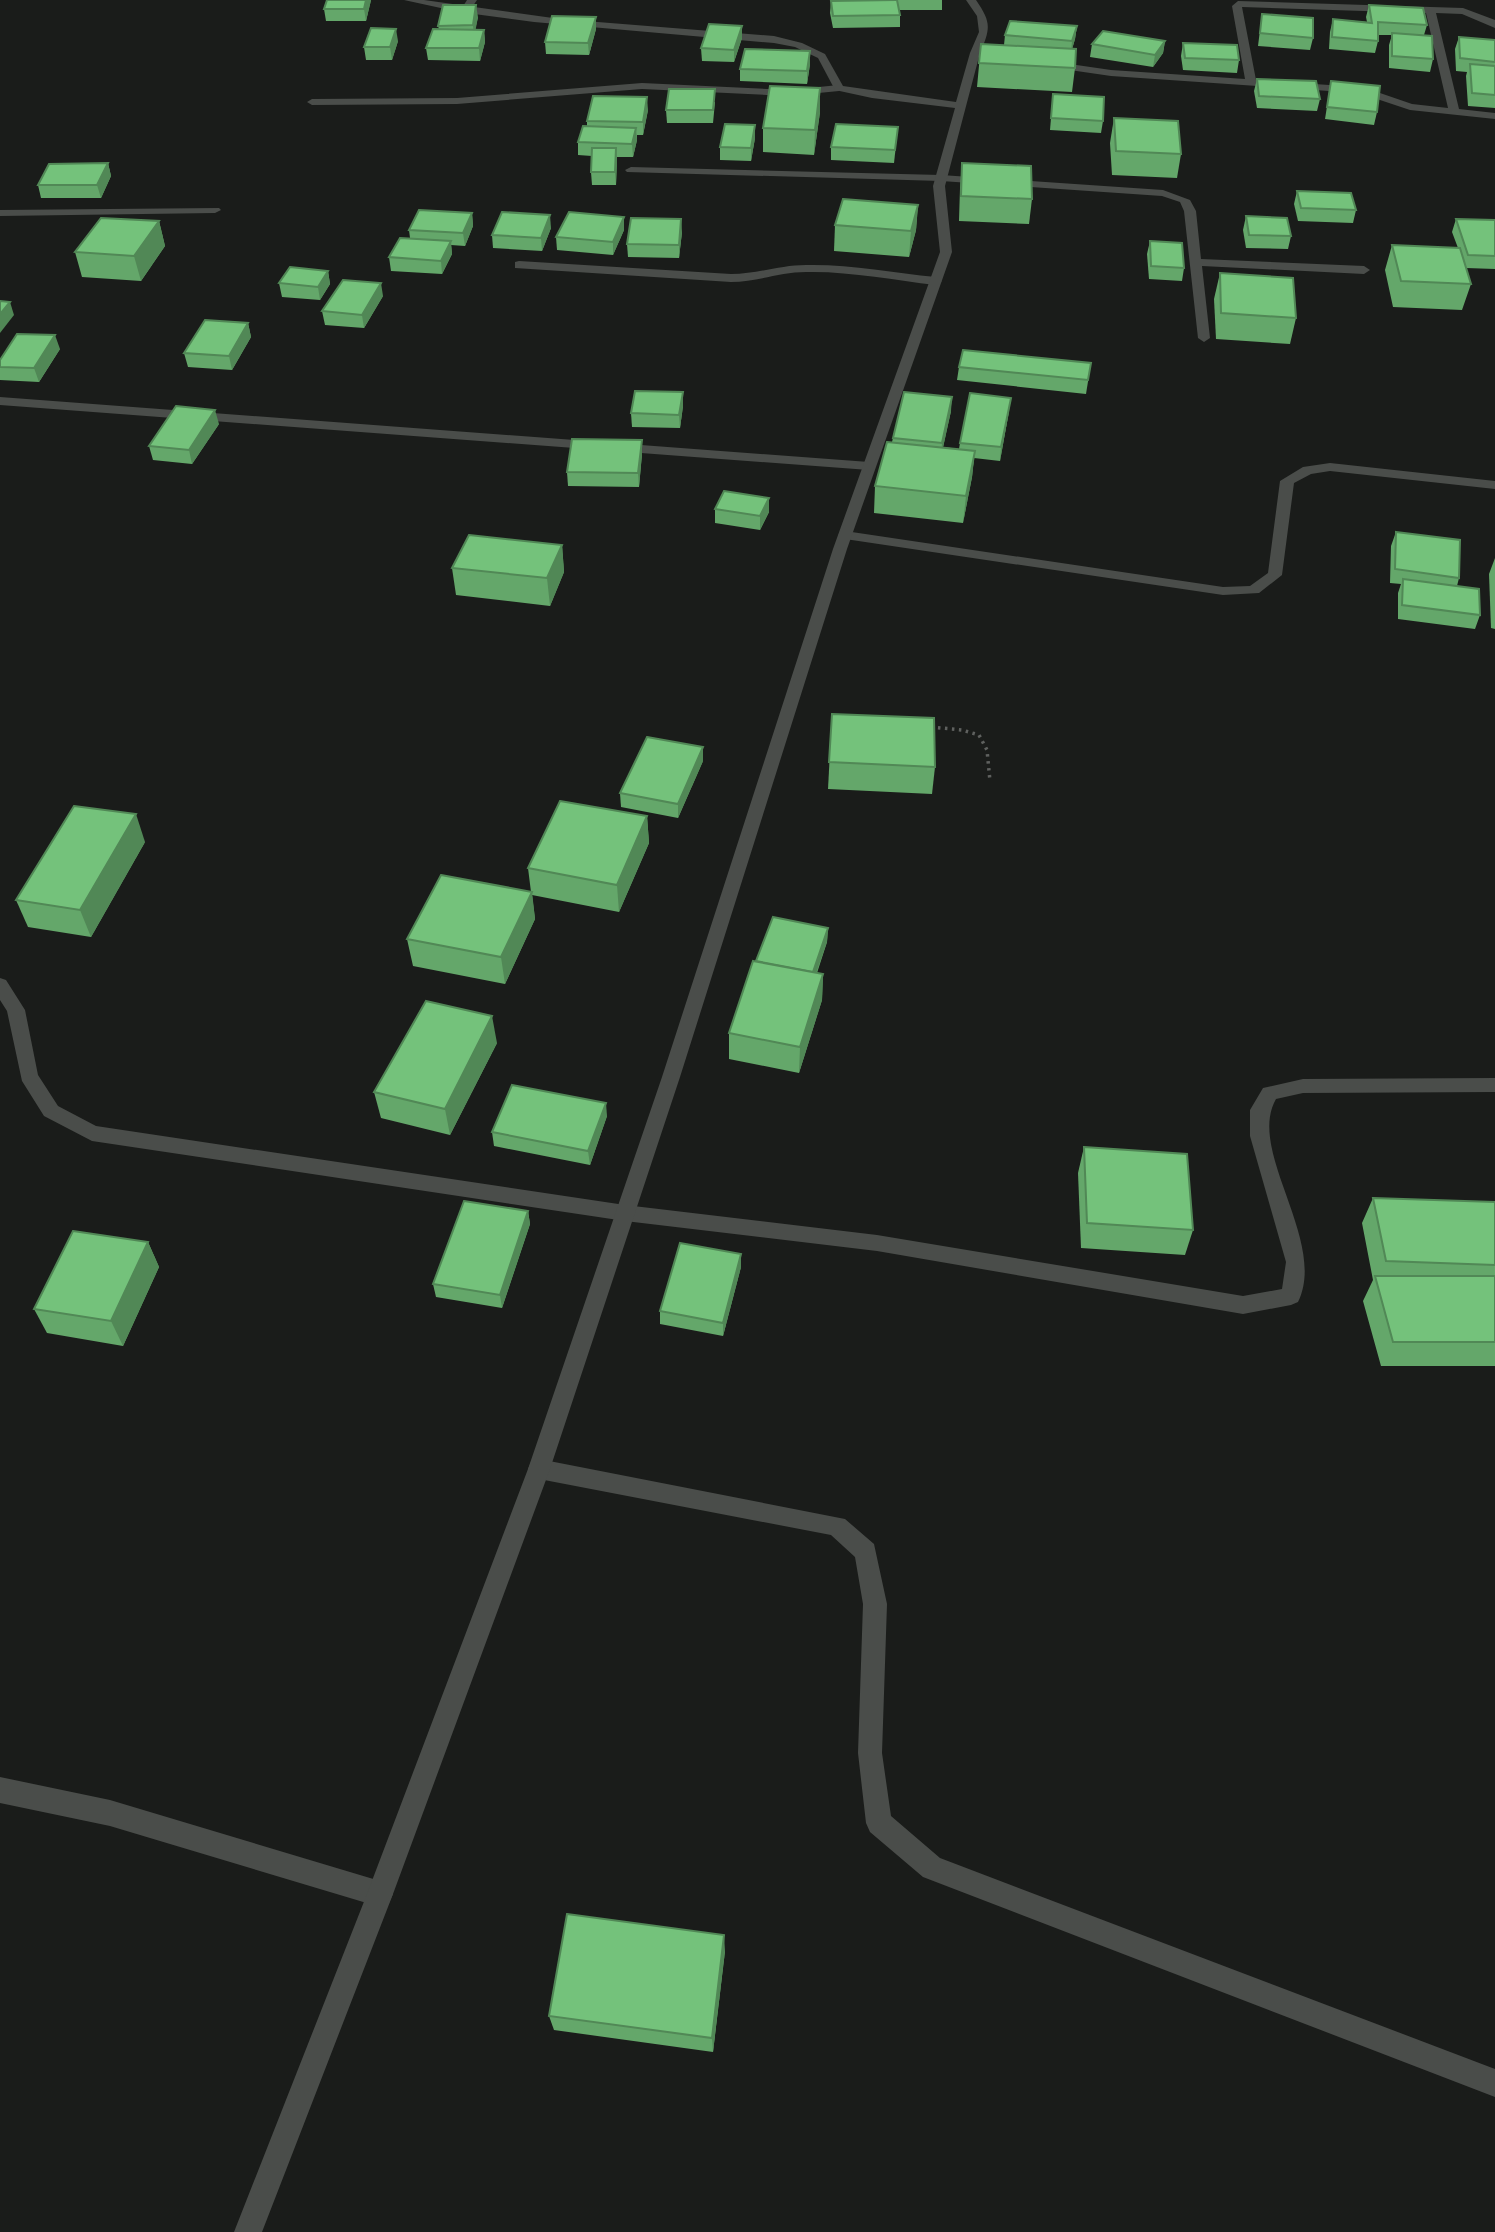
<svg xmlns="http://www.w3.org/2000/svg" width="1495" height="2232" font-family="Signika,sans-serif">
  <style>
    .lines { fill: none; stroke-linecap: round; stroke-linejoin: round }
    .path { stroke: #5f615f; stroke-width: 3.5; stroke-dasharray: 2.5 4.5; stroke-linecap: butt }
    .minor { fill: #4a4d4a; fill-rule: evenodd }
    .tertiary { fill: #4a4d4a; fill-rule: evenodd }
    .wall { fill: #64a76a }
    .shaded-wall { fill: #518856 }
    .building { fill: #74c27b; stroke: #518856; stroke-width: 2 }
  </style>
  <rect width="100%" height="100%" fill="#1a1c1a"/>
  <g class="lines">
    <path class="path" d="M931,727L962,730L979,735L987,750L990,781"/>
    <g class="minor">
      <path d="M467,0H477L468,13H462L460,11Z"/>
      <path d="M1238,1L1463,8L1495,20V28L1462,14L1436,13L1459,109L1495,113V119L1410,110L1374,98L1344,92L1111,76L1049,67L1044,64L1049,61L1111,70L1245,79L1232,6ZM1242,7L1426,13L1448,108L1412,104L1380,93L1344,86L1256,80Z"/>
      <path d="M642,83L788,90L839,85L844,88L839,91L788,96L642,89L457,104L312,105L307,102L312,99L457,98Z"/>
      <path d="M631,167L941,175L1163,190L1190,200L1196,211L1201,259L1364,266L1370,270L1364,274L1202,266L1210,338L1204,342L1198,338L1184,211L1180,202L1162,196L941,181L627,172L625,170Z"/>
      <path d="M219,208L221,210L215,213L0,216V210Z"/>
      <path d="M519,261L731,274C757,274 780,265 806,265C849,264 893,273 936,277L942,281L936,285C893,280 849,271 806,272C780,272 757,282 731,282L515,268V262Z"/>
      <path d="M0,397L869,462L876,466L869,470L0,405Z"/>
      <path d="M1330,463L1495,481V489L1330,471L1311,474L1294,483L1282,575L1259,593L1223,595L845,539L838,535L845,531L1223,587L1250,586L1268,573L1280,481L1303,467Z"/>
      <path d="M0,978L6,980L25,1010L38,1075L58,1106L96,1126L625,1205L877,1235L1243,1296L1282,1289L1286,1262L1250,1136V1110L1263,1088L1303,1079L1495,1078V1092L1303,1093L1276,1099C1246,1151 1328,1241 1298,1302L1291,1305L1243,1314L877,1251L625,1221L92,1141L44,1116L22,1081L7,1011L0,1000Z"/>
      <path d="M539,1459L845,1519L874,1544L887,1604L882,1753L891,1816L940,1858L1495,2069V2097L923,1877L870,1832L866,1823L858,1753L863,1604L855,1557L831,1535L539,1479L531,1476L528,1469L531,1462Z"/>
      <path d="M0,1777L110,1800L380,1881L389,1885L393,1894L389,1903L380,1907L110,1826L0,1803Z"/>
    </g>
    <path class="tertiary" d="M404,0H424L560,19L774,36L802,43L825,54L843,86L956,102L970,53L979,32L977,16L966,0H976C991,22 991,28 980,53L945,186L952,252L847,549L680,1077L550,1469L393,1894L262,2232H234L367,1894L528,1469L662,1077L833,549L940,252L933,186L955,108L872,98L835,90L818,58L795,47L774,43L534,22L459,12Z"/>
  </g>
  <g class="wall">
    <path d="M371,0L366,21H326L324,9Z"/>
    <path d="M880,0H942V10H899L900,15V27L833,28L830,13L831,1Z"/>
    <path d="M1369,5L1427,25L1424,35L1433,59L1430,72L1389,68V45L1392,35H1378V41L1375,53L1329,49L1330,32L1333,19L1367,22L1366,17Z"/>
    <path d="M1262,14L1313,38L1310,50L1258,46Z"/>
    <path d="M478,17L475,30H484L485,42L480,61L428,60L426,48L439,29L438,26Z"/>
    <path d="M1077,26L1075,39L1072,49L1075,68L1072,92L977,87L981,44L1004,45L1005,35Z"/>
    <path d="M596,29L589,55L546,54L545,42Z"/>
    <path d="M1459,37L1495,40V108L1468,106L1466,76L1467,72L1456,71L1455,49Z"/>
    <path d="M742,38L734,62L702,61L701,48Z"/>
    <path d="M398,41L392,60H366L364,47Z"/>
    <path d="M1165,41L1163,53L1153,67L1090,57L1092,44Z"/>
    <path d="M1183,43L1239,60L1237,73L1183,70L1181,56Z"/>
    <path d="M810,51V64L807,84L740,81V69Z"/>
    <path d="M1257,79L1320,99L1317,111L1257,108L1254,91Z"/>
    <path d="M1331,81L1377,112L1374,125L1325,119Z"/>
    <path d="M820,88V112L814,155L763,152V128Z"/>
    <path d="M1053,94L1103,121L1101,133L1050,130Z"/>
    <path d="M715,102L713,123H667L666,110Z"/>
    <path d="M648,110L643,135H637V140L633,157H617L616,185H592L591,172L592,156L578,155V142L587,126V121Z"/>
    <path d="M1114,118L1181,154L1177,178L1112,175L1110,143Z"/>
    <path d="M898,127L894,163L831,160V147Z"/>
    <path d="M755,138L751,161L720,160V147Z"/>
    <path d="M108,163L111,176L101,198H41L38,185Z"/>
    <path d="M962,163L1032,199L1029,224L959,221L960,188Z"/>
    <path d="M1297,191L1356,210L1353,223L1298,221L1294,204Z"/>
    <path d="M918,205L916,230L909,257L834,251L835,225Z"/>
    <path d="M472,213L473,226L465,246L451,245L452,254L442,274L391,271L389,257L410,238L409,230Z"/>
    <path d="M1246,216L1291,236L1288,249L1246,248L1243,230Z"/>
    <path d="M1456,219L1495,220V269L1466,268L1471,284L1462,310L1393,307L1385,270L1392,245L1458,248L1452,232Z"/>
    <path d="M159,221L165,246L141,281L82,277L75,252Z"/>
    <path d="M551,228L542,251L493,248L492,235Z"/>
    <path d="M624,230L613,255L557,250L556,237Z"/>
    <path d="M682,232L679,258L628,257L627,244Z"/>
    <path d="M1150,241L1184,268L1182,281L1149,279L1147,254Z"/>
    <path d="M328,271L330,284L320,300L282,297L279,283Z"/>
    <path d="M1220,273L1296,318L1290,344L1216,339L1214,299Z"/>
    <path d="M383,296L364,328L325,325L322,311Z"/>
    <path d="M248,323L251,337L232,370L188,367L184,353Z"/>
    <path d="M60,349L39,382L0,380V360Z"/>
    <path d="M1091,363L1086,394L957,380L959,367Z"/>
    <path d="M683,406L680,428L632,427L631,413Z"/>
    <path d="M951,411L943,447L959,449L960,443L1009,411L1000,461L974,458L972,477L963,523L874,513L875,486L892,442L893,438Z"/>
    <path d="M219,424L192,464L153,460L149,446Z"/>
    <path d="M642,454L639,487L568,486L567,472Z"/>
    <path d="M715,509L769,512L760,530L715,523Z"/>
    <path d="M1396,532L1459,578L1457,586L1480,615L1475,629L1398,619V593L1401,584L1390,583L1391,546Z"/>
    <path d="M562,545L564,572L550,606L456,595L452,568Z"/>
    <path d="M1495,558V629L1491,628L1489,574Z"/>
    <path d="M832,714L935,767L932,794L828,789Z"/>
    <path d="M703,761L678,818L621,807L620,793Z"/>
    <path d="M647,816L649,843L619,912L532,895L535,919L505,984L413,966L407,939L531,892L528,868Z"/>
    <path d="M145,842L91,937L28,927L16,900Z"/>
    <path d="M828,928L827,942L817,973L823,974L822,1000L799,1073L729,1059V1033L756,961Z"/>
    <path d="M497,1043L450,1135L381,1118L374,1092Z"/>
    <path d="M607,1116L590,1165L494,1146L492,1132Z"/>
    <path d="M1084,1147L1193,1230L1185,1255L1081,1248L1078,1173Z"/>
    <path d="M1373,1198L1495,1202V1366H1381L1363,1301L1373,1280L1362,1223Z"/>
    <path d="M528,1211L530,1224L502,1308L436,1297L433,1284Z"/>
    <path d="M148,1242L159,1267L123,1346L47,1333L34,1309Z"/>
    <path d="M741,1267L723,1336L660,1324V1311Z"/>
    <path d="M725,1951L713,2052L554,2030L549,2016Z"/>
  </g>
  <g class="shaded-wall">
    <path d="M366,0H371L366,21L364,9Z"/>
    <path d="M476,5L478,17L474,38L473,25Z"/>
    <path d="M596,17V29L589,55L588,43Z"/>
    <path d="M742,26V38L734,62V50Z"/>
    <path d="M1077,26L1075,39L1071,53L1072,41Z"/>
    <path d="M396,29L398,41L392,60L390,47Z"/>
    <path d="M484,30L485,42L480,61L479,48Z"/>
    <path d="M1165,41L1163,53L1153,67L1155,55Z"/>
    <path d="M810,51V64L807,84V71Z"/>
    <path d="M820,88V112L814,155L815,130Z"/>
    <path d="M647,97L648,110L643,135V122Z"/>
    <path d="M755,125V138L751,161V148Z"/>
    <path d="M636,128L637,140L633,157L632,144Z"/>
    <path d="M616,148L617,161L616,185L615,172Z"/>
    <path d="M108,163L111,176L101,198L97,185Z"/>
    <path d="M918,205L916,230L909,257L911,231Z"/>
    <path d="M472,213L473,226L465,246L463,233Z"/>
    <path d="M550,215L551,228L542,251L541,238Z"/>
    <path d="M624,217V230L613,255V242Z"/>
    <path d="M681,219L682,232L679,258V245Z"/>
    <path d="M159,221L165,246L141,281L134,256Z"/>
    <path d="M451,241L452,254L442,274L441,261Z"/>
    <path d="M328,271L330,284L320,300L318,287Z"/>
    <path d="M381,283L383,296L364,328L362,315Z"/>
    <path d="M10,302L14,315L0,333V314Z"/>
    <path d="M248,323L251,337L232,370L229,356Z"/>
    <path d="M55,335L60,349L39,382L34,368Z"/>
    <path d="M683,392V406L680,428L679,415Z"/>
    <path d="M952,397L951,411L941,457L942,443Z"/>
    <path d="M1011,398L1009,411L1000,461L1001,447Z"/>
    <path d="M215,410L219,424L192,464L189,450Z"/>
    <path d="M642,440V454L639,487L638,473Z"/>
    <path d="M975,451L972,477L963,523L966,496Z"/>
    <path d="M769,498V512L760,530V516Z"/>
    <path d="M562,545L564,572L550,606L547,578Z"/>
    <path d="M703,747V761L678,818V804Z"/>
    <path d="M136,814L145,842L91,937L80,910Z"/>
    <path d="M647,816L649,843L619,912L617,885Z"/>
    <path d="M532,892L535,919L505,984L501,957Z"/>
    <path d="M828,928L827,942L811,988L812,974Z"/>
    <path d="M823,974L822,1000L799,1073L800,1047Z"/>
    <path d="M492,1016L497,1043L450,1135L445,1109Z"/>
    <path d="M606,1103L607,1116L590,1165L588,1151Z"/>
    <path d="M528,1211L530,1224L502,1308L500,1295Z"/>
    <path d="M148,1242L159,1267L123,1346L111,1321Z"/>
    <path d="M741,1254V1267L723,1336V1323Z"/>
    <path d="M724,1935L725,1951L713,2052L712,2038Z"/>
  </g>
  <g class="building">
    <path d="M327,0H366L364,9H324Z"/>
    <path d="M896,0H897L900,15L833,16L831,1Z"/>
    <path d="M443,5H476L473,25L438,26Z"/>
    <path d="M1369,5L1423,8L1427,25L1378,22V41L1332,37L1333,19L1372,23Z"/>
    <path d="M1262,14L1313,18V38L1260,33Z"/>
    <path d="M552,16L596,17L588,43L545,42Z"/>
    <path d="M1010,21L1077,26L1072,41L1005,35Z"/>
    <path d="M709,24L742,26L734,50L701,48Z"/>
    <path d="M371,28L396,29L390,47H364Z"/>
    <path d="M433,29L484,30L479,48H426Z"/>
    <path d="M1103,31L1165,41L1155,55L1092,44Z"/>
    <path d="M1392,33L1432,36L1433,59L1392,56Z"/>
    <path d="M1459,37L1495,40V62L1460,58Z"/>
    <path d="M1183,43L1237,45L1239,60L1185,58Z"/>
    <path d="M981,44L1076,49L1075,68L979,63Z"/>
    <path d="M745,49L810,51L807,71L740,69Z"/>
    <path d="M1470,64L1495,66V95L1472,93Z"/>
    <path d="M1257,79L1316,81L1320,99L1259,96Z"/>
    <path d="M1331,81L1380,86L1377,112L1327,107Z"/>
    <path d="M770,86L820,88L815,130L763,128Z"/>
    <path d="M669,89H715L713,110H666Z"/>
    <path d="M1053,94L1104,97L1103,121L1051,118Z"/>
    <path d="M593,96L647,97L643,122L587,121Z"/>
    <path d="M1114,118L1178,121L1181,154L1116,151Z"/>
    <path d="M725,124L755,125L751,148L720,147Z"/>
    <path d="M836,124L898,127L895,150L831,147Z"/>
    <path d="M583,126L636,128L632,144L578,142Z"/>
    <path d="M592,148H616L615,172H591Z"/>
    <path d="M108,163L97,185H38L49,164Z"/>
    <path d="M962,163L1031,166L1032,199L961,196Z"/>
    <path d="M1297,191L1351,193L1356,210L1301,208Z"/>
    <path d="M843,199L918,205L911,231L835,225Z"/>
    <path d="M419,210L472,213L463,233L409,230Z"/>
    <path d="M502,212L550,215L541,238L492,235Z"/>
    <path d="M569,212L624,217L613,242L556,237Z"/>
    <path d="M1246,216L1287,218L1291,236L1249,235Z"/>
    <path d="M101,218L159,221L134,256L75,252Z"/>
    <path d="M631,218L681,219L679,245L627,244Z"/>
    <path d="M1456,219L1495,220V256L1468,255Z"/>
    <path d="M400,238L451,241L441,261L389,257Z"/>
    <path d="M1150,241L1182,243L1184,268L1151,266Z"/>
    <path d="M1392,245L1460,248L1471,284L1401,281Z"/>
    <path d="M290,267L328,271L318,287L279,283Z"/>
    <path d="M1220,273L1293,278L1296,318L1221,313Z"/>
    <path d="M343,280L381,283L362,315L322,311Z"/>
    <path d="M0,301L10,302L0,314Z"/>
    <path d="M205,320L248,323L229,356L184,353Z"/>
    <path d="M17,334L55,335L34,368L0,367V360Z"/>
    <path d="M963,350L1091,363L1088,380L959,367Z"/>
    <path d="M635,391L683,392L679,415L631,413Z"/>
    <path d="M904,392L952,397L942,443L893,438Z"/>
    <path d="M970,393L1011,398L1001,447L960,443Z"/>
    <path d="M176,406L215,410L189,450L149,446Z"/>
    <path d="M572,439L642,440L638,473L567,472Z"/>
    <path d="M887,442L975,451L966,496L875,486Z"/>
    <path d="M724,491L769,498L760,516L715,509Z"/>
    <path d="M1396,532L1460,540L1459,578L1395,569Z"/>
    <path d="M469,535L562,545L547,578L452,568Z"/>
    <path d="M1403,579L1479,589L1480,615L1402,605Z"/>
    <path d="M832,714L934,718L935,767L829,762Z"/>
    <path d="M647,737L703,747L678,804L620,793Z"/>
    <path d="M560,801L647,816L617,885L528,868Z"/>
    <path d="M74,806L136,814L80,910L16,900Z"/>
    <path d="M441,875L532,892L501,957L407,939Z"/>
    <path d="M773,917L828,928L813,972L756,961Z"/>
    <path d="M753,961L823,974L800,1047L729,1033Z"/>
    <path d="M426,1001L492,1016L445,1109L374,1092Z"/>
    <path d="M512,1085L606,1103L588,1151L492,1132Z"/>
    <path d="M1084,1147L1187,1154L1193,1230L1087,1223Z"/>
    <path d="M1373,1198L1495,1202V1265L1386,1261Z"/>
    <path d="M464,1201L528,1211L500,1295L433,1284Z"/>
    <path d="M73,1231L148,1242L111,1321L34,1309Z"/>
    <path d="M680,1243L741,1254L723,1323L660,1311Z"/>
    <path d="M1375,1276H1495V1342H1393Z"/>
    <path d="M567,1914L724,1935L712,2038L549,2016Z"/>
  </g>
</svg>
